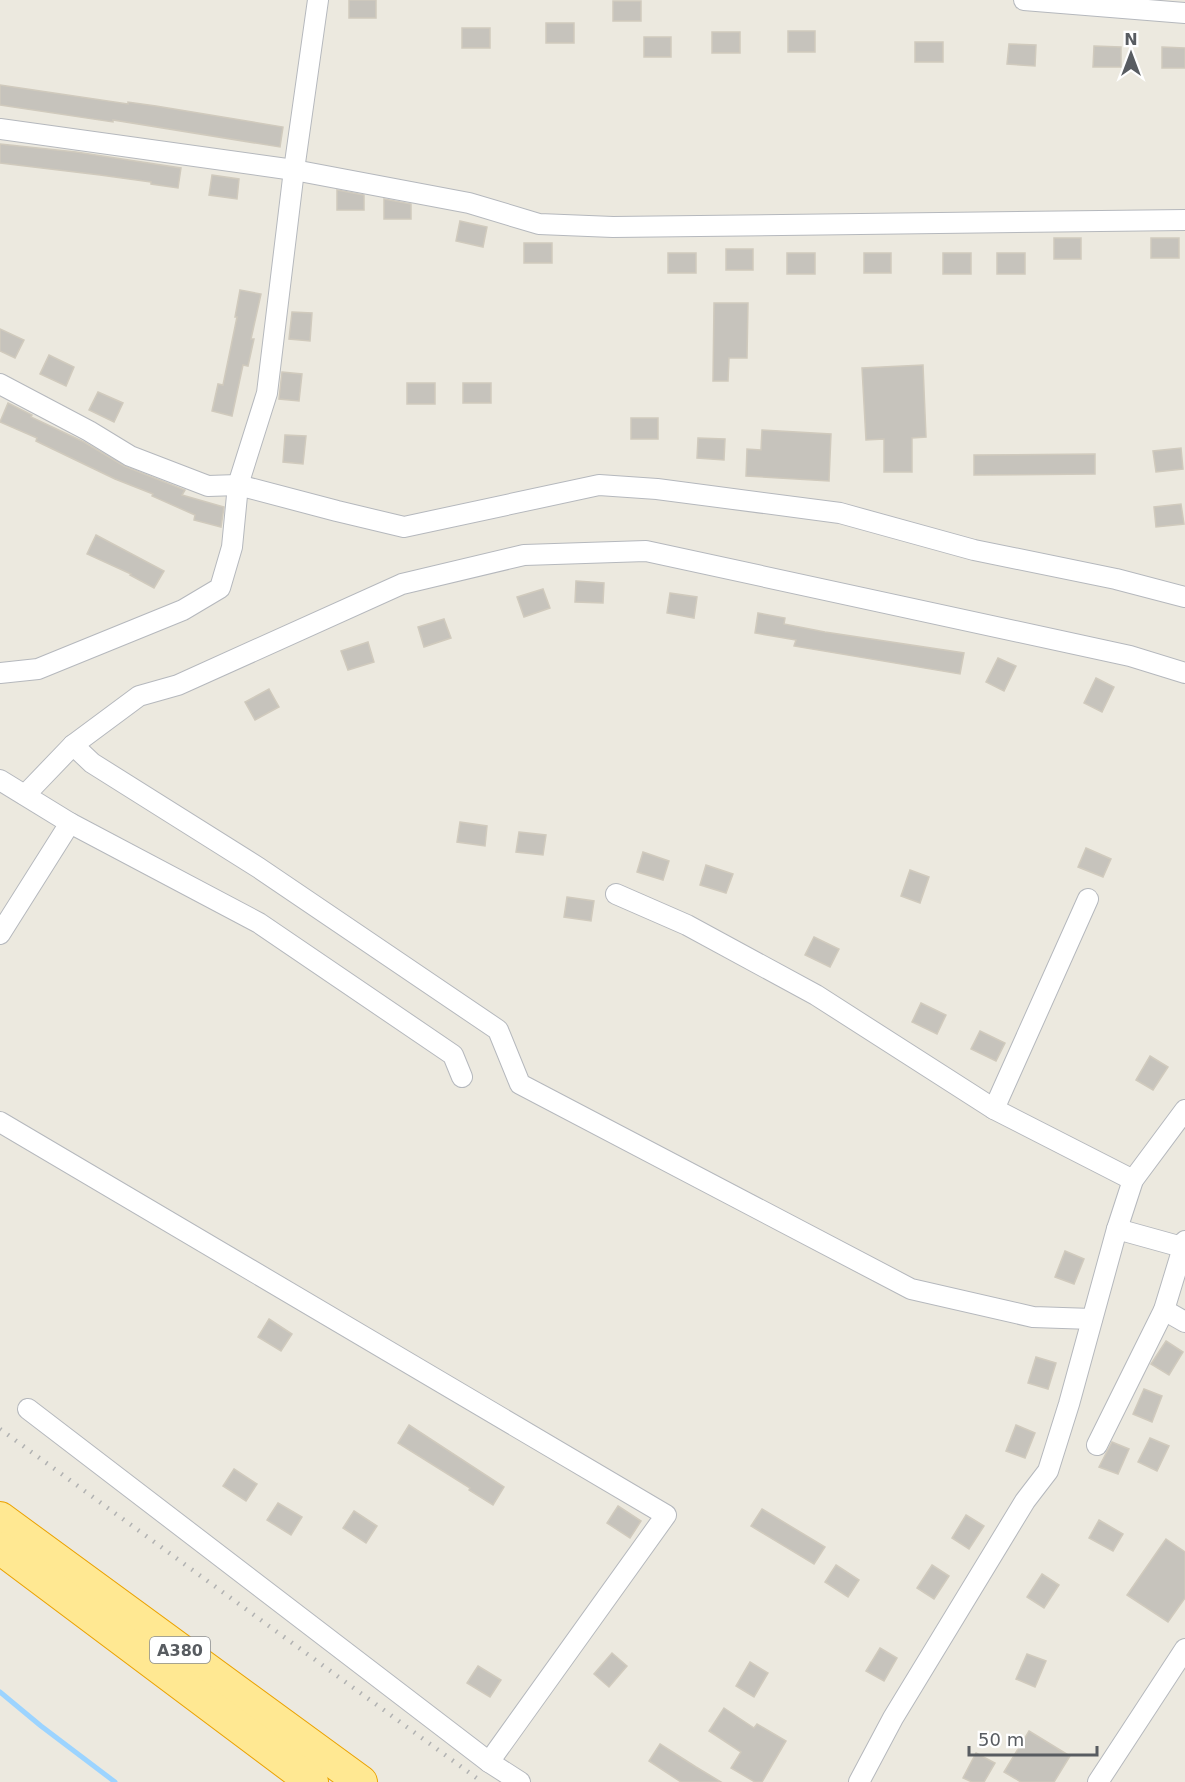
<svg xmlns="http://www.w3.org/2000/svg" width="1185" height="1782" font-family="'DejaVu Sans',sans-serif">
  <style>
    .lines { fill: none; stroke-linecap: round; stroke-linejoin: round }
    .stream { stroke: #9cd4ff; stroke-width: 5 }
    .building { fill: #c6c3bc; stroke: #d0cabd; stroke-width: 1.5 }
    .minor-casing { stroke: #b5b8bd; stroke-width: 22 }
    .trunk-casing { stroke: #eba200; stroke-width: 34 }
    .minor { stroke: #fff; stroke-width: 20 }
    .trunk { stroke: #ffe892; stroke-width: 32 }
    .rail { stroke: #b1b2b2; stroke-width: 4.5; stroke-dasharray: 1.5 8; stroke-linecap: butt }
    .labels { text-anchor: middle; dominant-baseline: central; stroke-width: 5; stroke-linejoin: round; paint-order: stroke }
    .shield { fill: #fff; stroke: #8a8d90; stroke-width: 1.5 }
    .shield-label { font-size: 16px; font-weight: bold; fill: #585c61 }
  </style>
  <rect width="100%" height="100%" fill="#ece9df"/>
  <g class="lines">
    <path class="stream" d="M0,1692L41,1726L115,1782"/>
  </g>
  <g class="building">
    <rect x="349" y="0" width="27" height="18"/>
    <rect x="613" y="1" width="28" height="20"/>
    <rect x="546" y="23" width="28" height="20"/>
    <rect x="462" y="28" width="28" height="20"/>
    <rect x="788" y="31" width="27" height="21"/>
    <rect x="712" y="32" width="28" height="21"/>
    <rect x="644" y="37" width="27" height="20"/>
    <rect x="915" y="42" width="28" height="20"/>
    <path d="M1009,44L1036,45L1035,66L1007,64Z"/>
    <path d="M1094,46L1121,47V67H1093Z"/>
    <path d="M1162,47L1185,48V68H1162Z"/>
    <path d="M0,85L128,104V102L156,106L283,127L280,147L113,120V122L0,105Z"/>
    <path d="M0,144L76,152L181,168L178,188L151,184V182L100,175L0,163Z"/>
    <path d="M212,175L239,179L237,199L209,195Z"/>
    <path d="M337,190L364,195V210H337Z"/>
    <path d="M384,199L411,204V219H384Z"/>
    <path d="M460,221L487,227L483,247L456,241Z"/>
    <rect x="1054" y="238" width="27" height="21"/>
    <rect x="1151" y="238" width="28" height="20"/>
    <rect x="524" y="243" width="28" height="20"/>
    <rect x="726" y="249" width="27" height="21"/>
    <rect x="668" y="253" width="28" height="20"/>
    <rect x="787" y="253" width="28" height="21"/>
    <rect x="864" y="253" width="27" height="20"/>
    <rect x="943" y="253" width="28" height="21"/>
    <rect x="997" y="253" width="28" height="21"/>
    <path d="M240,290L261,294L251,339H254L248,366L243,365L232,416L212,411L218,384L223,385L237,317H235Z"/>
    <path d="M714,303H748L747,358H729L728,381H713Z"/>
    <path d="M292,312L312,313L310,341L289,339Z"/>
    <path d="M0,329L24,340L15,358L0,351Z"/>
    <path d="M49,355L74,367L66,386L40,374Z"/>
    <path d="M923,365L926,437L912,438V472H884V439L866,440L862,368Z"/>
    <path d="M282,372L302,374L299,401L279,399Z"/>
    <rect x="407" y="383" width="28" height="21"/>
    <rect x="463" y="383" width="28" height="20"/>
    <path d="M98,392L123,403L114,422L89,410Z"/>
    <path d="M8,403L32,415L31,417L84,442L124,466L185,490L182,495L224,507L221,527L194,520L195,515L152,496L153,494L115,479L36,441L37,438L0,422Z"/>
    <rect x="631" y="418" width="27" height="21"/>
    <path d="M762,430L831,434L829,481L746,476L747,449L761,450Z"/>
    <path d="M285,435L306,436L303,464L283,462Z"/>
    <path d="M698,438L725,439L724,460L697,458Z"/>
    <path d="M1181,448L1183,469L1156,472L1153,451Z"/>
    <path d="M1095,454V474L974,475V455Z"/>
    <path d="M1181,504L1184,524L1156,527L1154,507Z"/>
    <path d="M96,535L164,571L154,588L130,575L131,574L87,554Z"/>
    <path d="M576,581L604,583L603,603L575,602Z"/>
    <path d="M543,589L550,608L524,617L517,597Z"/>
    <path d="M670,593L697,597L694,618L667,613Z"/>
    <path d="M758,613L785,618L784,624L825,632L964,653L960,674L794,646L796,640L755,633Z"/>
    <path d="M444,619L451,638L424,647L418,627Z"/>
    <path d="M368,642L374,662L348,670L341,651Z"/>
    <path d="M998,658L1016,666L1004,691L986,682Z"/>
    <path d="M1096,678L1114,687L1102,712L1084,703Z"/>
    <path d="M269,689L279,707L255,720L245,702Z"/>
    <path d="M460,822L487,826L485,846L457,842Z"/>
    <path d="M519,832L546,835L543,855L516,852Z"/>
    <path d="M1086,848L1111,859L1103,877L1078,867Z"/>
    <path d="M643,852L669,861L663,880L637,872Z"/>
    <path d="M706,865L733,874L726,893L700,885Z"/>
    <path d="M910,870L929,877L920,903L901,896Z"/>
    <path d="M567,897L594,901L591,921L564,917Z"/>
    <path d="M814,937L839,949L830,967L805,955Z"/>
    <path d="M921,1003L946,1015L937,1034L912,1022Z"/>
    <path d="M980,1031L1005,1043L996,1061L971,1049Z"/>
    <path d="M1150,1056L1168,1067L1153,1090L1136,1080Z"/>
    <path d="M1065,1251L1084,1259L1074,1284L1055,1277Z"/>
    <path d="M269,1319L292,1334L281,1351L258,1337Z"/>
    <path d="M1166,1341L1183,1352L1169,1375L1151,1364Z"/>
    <path d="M1036,1357L1056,1363L1048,1389L1028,1383Z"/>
    <path d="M1144,1389L1162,1396L1152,1422L1133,1414Z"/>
    <path d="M409,1425L504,1487L493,1505L469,1490L470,1488L398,1443Z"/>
    <path d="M1016,1425L1035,1433L1025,1458L1006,1451Z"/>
    <path d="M1150,1438L1169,1446L1157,1471L1138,1462Z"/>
    <path d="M1112,1442L1129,1449L1118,1474L1099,1467Z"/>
    <path d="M234,1469L257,1484L246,1501L223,1486Z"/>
    <path d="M278,1503L302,1517L291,1535L267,1520Z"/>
    <path d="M618,1506L641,1521L630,1538L607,1523Z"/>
    <path d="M762,1509L825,1547L814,1564L751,1526Z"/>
    <path d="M354,1511L377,1526L366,1543L343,1528Z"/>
    <path d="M966,1515L984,1526L969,1549L952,1538Z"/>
    <path d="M1099,1520L1123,1534L1113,1551L1089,1538Z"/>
    <path d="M1166,1539L1185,1552V1598L1168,1622L1127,1595Z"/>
    <path d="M836,1565L859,1580L848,1597L825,1582Z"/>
    <path d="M932,1565L949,1576L934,1599L917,1588Z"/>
    <path d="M1042,1574L1059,1585L1044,1608L1027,1597Z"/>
    <path d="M880,1648L897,1658L884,1681L866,1671Z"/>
    <path d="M612,1653L627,1666L609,1687L594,1674Z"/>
    <path d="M1027,1654L1046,1661L1035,1687L1016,1679Z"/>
    <path d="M750,1662L768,1673L754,1697L736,1686Z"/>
    <path d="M478,1666L501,1680L490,1697L467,1683Z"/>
    <path d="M724,1708L754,1728L757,1724L786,1741L762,1782H755L731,1768L741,1752L709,1731Z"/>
    <path d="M1029,1731L1070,1756L1054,1782H1021L1004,1772Z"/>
    <path d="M660,1744L696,1767L721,1782H681L649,1761Z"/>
    <path d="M976,1753L995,1763L984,1782H972L963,1778Z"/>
  </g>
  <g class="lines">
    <g class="minor-casing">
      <g id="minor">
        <path d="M1024,0L1185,13"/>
        <path d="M0,129L294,170L469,203L539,224L613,227L1185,220"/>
        <path d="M0,384L89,431L130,456L208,486L238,485L337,511L404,527L599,485L657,489L840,513L974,550L1116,579L1185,597"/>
        <path d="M0,673L38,669L183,610L220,588L232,547L238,485L267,393L294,170L318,0"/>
        <path d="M73,745L92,763L259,868L498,1030L520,1084L911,1289L1033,1317L1092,1319"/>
        <path d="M0,780L70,823L259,923L453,1055L462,1077"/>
        <path d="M25,795L73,745L139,696L178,685L402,584L524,555L646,551L1130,656L1185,673"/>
        <path d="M616,894L687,925L816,995L994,1109L1133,1180"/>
        <path d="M0,934L70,823"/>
        <path d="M994,1109L1088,899"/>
        <path d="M0,1122L666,1515L489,1762"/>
        <path d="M1117,1229L1182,1247"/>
        <path d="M1164,1310L1185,1322"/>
        <path d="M28,1409L489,1762L520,1782"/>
        <path d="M1097,1445L1164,1310L1185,1241"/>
        <path d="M859,1782L893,1718L1025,1501L1048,1471L1069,1404L1117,1229L1133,1180L1185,1110"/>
        <path d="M1098,1782L1185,1649"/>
      </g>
    </g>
    <g class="trunk-casing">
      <g id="trunk">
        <path d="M0,1518L361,1782"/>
        <path d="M0,1548L312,1782"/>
      </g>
    </g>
    <use href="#minor" class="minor"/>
    <use href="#trunk" class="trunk"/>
    <path class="rail" d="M0,1429L482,1782"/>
  </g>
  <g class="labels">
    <rect class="shield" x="150" y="1637" width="60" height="26" rx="4.5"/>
    <g class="shield-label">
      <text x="180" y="1650">A380</text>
    </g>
  </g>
  <g transform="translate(1131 54)" stroke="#ffffff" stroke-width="4.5" paint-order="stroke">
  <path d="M0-4.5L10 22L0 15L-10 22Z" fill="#585c61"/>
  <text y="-9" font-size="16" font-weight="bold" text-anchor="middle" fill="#585c61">N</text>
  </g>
  <path d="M969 1746v9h128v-9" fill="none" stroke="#585c61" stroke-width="3"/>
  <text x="978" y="1746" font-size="18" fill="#585c61" stroke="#ffffff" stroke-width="4.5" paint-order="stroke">50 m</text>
</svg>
